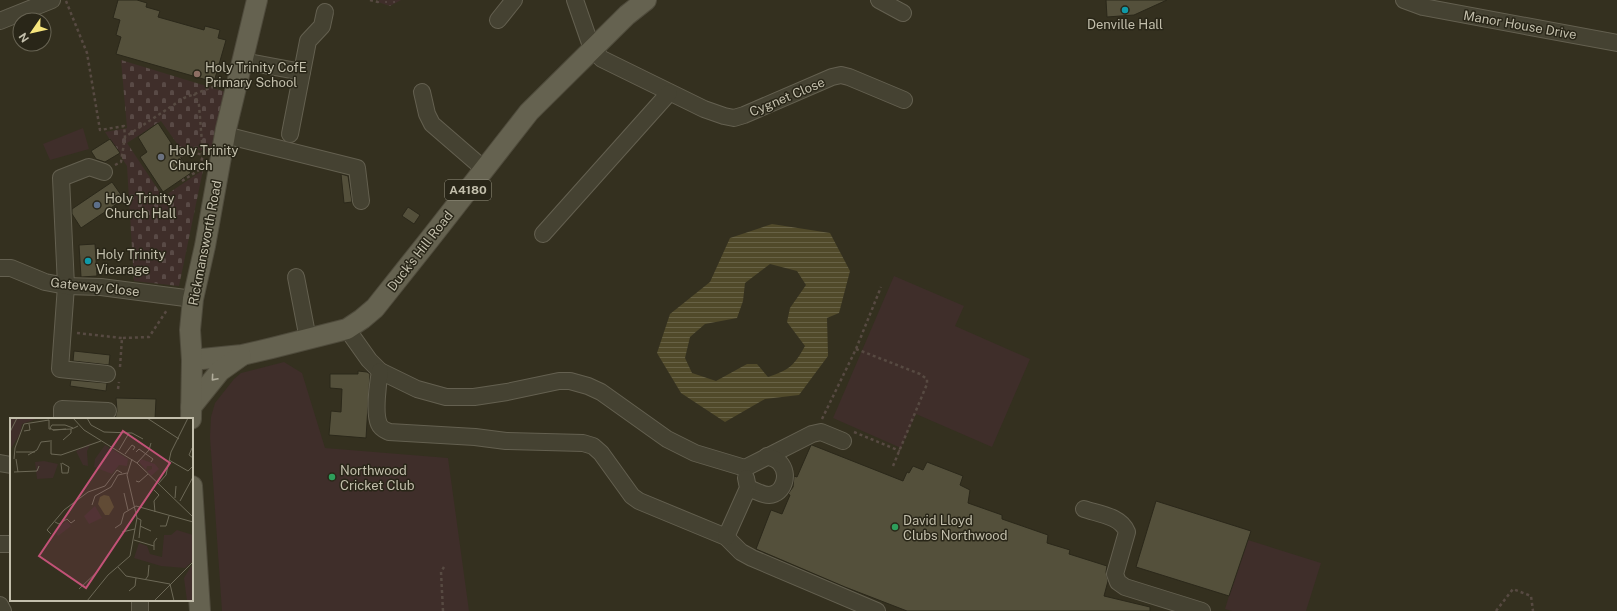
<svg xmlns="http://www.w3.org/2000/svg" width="1617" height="611" font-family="'Public Sans',sans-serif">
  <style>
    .grass { fill: url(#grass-dots) }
    .cemetery { fill: url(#cemetery-stones) }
    .garden { fill: #3f2e2a }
    .water { fill: url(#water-rules); fill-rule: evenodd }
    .building { fill: #54503b; stroke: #2b281a }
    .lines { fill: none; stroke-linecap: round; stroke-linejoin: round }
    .minor-casing { stroke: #646050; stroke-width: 18 }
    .major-casing { stroke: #4f4b3c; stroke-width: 22 }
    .path { stroke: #574a42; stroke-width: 2.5; stroke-dasharray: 3 3; stroke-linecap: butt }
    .minor { stroke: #454232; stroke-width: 16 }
    .major { stroke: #656250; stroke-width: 20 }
    .oneway { stroke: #b0ac9a }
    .culture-dot { fill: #0f9aa8; stroke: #292618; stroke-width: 1.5 }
    .education-dot { fill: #8d6e63; stroke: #292618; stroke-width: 1.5 }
    .worship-dot { fill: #6b7280; stroke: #292618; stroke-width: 1.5 }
    .service-dot { fill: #5c6f8a; stroke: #292618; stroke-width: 1.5 }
    .leisure-dot { fill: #2e9e5b; stroke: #292618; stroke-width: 1.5 }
    .labels { text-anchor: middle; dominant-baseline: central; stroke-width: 3; stroke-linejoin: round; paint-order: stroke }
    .shield { fill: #292618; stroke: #959180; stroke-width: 1 }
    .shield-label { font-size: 12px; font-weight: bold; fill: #c3bfac }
    .poi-label { font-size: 13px; fill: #c3bfac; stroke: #292618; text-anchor: start }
    .street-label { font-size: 13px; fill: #c3bfac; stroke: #292618 }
    .inset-road { fill: none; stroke: #6d6957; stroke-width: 1 }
    .view { fill: #c25277; fill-opacity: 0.15; stroke: #c25277; stroke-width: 2 }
    .inset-edge { fill: none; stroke: #c3bfac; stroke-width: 2 }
  </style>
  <defs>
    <pattern id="grass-dots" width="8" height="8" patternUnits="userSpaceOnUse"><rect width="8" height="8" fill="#3f2e2a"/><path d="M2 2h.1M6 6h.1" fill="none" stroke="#594a46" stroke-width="1.8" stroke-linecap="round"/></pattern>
    <pattern id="cemetery-stones" width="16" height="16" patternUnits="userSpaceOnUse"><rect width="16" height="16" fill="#3f2e2a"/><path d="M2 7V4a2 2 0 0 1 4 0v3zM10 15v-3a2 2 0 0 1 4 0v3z" fill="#594a46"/></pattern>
    <pattern id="water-rules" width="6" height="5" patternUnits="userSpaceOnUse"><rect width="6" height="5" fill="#514a2a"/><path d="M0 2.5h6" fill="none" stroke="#686246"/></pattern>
  </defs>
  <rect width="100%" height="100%" fill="#34301f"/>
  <path class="grass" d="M379,0H401L390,6L378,2Z"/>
  <path class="cemetery" d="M121,60L226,92L210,153L195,149L183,152L161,121L127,143L163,197L203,170L179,286L134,281L127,166L105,132L127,128Z"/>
  <g class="garden">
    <path d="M83,128L89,149L50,160L43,144Z"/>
    <path d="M894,276L964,306L955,326L1030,359L992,447L916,414L901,448L833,418Z"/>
    <path d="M284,362L302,373L325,448L448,458L469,611H222L210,437L211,417L215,403L234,379L241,373Z"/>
    <path d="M1156,501L1251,531L1248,540L1321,563L1306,611H1232L1225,609L1229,596L1136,567Z"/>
  </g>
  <path class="water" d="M772,224L830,233L850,271L839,313L827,318L828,356L799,395L765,399L725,422L681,393L657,353L670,314L710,282L730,238ZM770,264L797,271L806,285L790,308L787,322L805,346C794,366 789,370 768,377L757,364H747L716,381L692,373L685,358L690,337L705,324L737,318L743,301L745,283Z"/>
  <g class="building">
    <path d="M118,0H137L147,3L146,7L160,11L158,17L204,30L205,26L220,30L218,38L226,40L214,82L116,54L121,37L116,35L120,20L113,18Z"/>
    <path d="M1106,0H1167L1134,15L1107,17Z"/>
    <path d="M158,123L191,173L163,192L140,157L147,152L138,137Z"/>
    <path d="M110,139L120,153L105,162L96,159L91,151Z"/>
    <path d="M341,174L348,176L352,202L344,203Z"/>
    <path d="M112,182L124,199L81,228L72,214V209Z"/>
    <path d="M408,207L420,215L414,224L402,216Z"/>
    <path d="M95,244L97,276L81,277L79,245Z"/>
    <path d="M74,351L110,355L109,365L73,361Z"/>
    <path d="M358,371L367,372L370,374L366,438L329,435L331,411L341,412L342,389L330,388V374H358Z"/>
    <path d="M71,380L107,383L106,391L70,386Z"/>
    <path d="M116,398L156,399L155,419H115L117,411Z"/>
    <path d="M811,445H812L903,481L907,472L909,473L913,466L923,470L927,462L963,476L960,485L970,490L968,503L1002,515V519L1048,535L1047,543L1070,550L1069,554L1107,566L1106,572L1108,581L1104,596L1150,607V611H907L845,587L756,549L771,510L782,514L790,495L788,494L793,487L794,476L797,477Z"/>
    <path d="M1156,501L1251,531L1229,596L1136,567Z"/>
  </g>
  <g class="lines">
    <g class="minor-casing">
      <g id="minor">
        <path d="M575,0L592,49L602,59L704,109L724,116L734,118L744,115L832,77L841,75L849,77L904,100"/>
        <path d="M879,0L903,13"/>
        <path d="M1404,0L1423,7L1617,43"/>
        <path d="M498,20L514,0"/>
        <path d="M0,21L52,0"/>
        <path d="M242,61L302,72"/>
        <path d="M422,92L427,114L432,124L484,169"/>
        <path d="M290,134L308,41L322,26L325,12"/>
        <path d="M225,135L357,168L361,201"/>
        <path d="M104,172L89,167L61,178L66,286L60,369L107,374"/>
        <path d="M543,234L669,93"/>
        <path d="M0,268H11L45,282L66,286L101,287L193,299"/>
        <path d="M296,277L308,339"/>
        <path d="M347,329L369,360L380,371L417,389L446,397H474L507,392L559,381H570L588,386L601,392L667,439L695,453L745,468L812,434L821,432L843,441"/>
        <path d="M380,371C378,383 374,413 379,424C381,429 385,430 389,432L475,437L506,441L583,443L593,446L601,453L632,496L639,501L726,537L741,552L752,558L877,611"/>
        <path d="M62,419V409L108,411"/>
        <path d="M0,463L11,465"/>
        <path d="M748,488C754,490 762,495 769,495C784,494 790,474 780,463C777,459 772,458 767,456"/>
        <path d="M1084,509C1099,514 1121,516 1127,532L1115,574L1118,582L1125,587L1202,611"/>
        <path d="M726,537L748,488L746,478"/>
        <path d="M0,544H11"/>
        <path d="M140,600V611"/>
        <path d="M0,605L3,611"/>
      </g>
    </g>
    <g class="major-casing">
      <g id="major">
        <path d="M192,360L242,355L272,348L347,329L362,319L375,308L429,240L529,112L627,15L646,0"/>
        <path d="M191,407L220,371L241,356"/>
        <path d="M191,419L192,360L190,330L193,299L205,246L226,129L257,0"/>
        <path d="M192,486L200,611"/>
      </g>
    </g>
    <g class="path">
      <path d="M370,0L378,2L379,0"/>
      <path d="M66,1L87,53L100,130L124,126L125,137"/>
      <path d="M180,156L195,153L203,155"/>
      <path d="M115,165L121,162L125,137L184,98L218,85L221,86"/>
      <path d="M182,181L199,170L203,155L199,105L194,94"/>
      <path d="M77,333L122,338"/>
      <path d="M856,349L920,374L927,379V384L893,466"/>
      <path d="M120,367L122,338L149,337L167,310"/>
      <path d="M118,389L119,382"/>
      <path d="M822,419L856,349L881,287"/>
      <path d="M854,432L900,451"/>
      <path d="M443,611L441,572L444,567"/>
      <path d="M1496,611L1513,589L1531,596L1533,611"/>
    </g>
    <use href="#minor" class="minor"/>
    <use href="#major" class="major"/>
  </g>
  <defs><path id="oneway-chevron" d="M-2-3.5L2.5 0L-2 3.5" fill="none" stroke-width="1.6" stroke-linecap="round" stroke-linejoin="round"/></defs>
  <use class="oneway" href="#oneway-chevron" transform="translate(214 378) rotate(131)"/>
  <g class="culture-dot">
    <circle cx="1125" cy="10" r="4"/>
    <circle cx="88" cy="261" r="4"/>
  </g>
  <circle class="education-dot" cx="197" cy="74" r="4"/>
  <circle class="worship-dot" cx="161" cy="157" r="4"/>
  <circle class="service-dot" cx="97" cy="205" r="4"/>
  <g class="leisure-dot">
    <circle cx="332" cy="477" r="4"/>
    <circle cx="895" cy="527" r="4"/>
  </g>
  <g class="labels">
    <rect class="shield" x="445" y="180" width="46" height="20" rx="3"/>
    <g class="shield-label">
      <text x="468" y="190">A4180</text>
    </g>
    <g class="poi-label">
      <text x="1125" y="24" text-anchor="middle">Denville Hall</text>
      <text x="205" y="67">Holy Trinity CofE<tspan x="205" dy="15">Primary School</tspan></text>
      <text x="169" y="150">Holy Trinity<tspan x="169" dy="15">Church</tspan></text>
      <text x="105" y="198">Holy Trinity<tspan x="105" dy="15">Church Hall</tspan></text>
      <text x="96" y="254">Holy Trinity<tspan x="96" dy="15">Vicarage</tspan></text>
      <text x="340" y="470">Northwood<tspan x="340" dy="15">Cricket Club</tspan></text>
      <text x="903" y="520">David Lloyd<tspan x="903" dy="15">Clubs Northwood</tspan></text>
    </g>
    <g class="street-label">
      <text transform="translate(1520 25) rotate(10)">Manor House Drive</text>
      <text transform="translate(787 97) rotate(-23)">Cygnet Close</text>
      <text transform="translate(205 243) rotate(-79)">Rickmansworth Road</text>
      <text transform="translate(420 251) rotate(-52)">Duck's Hill Road</text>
      <text transform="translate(95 287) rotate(6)">Gateway Close</text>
    </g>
  </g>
  <g transform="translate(10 418)">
    <rect width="183" height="183" fill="#34301f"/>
    <path d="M34,43L48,46L43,60L27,61L25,44ZM183,145V183H177L174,160Z" fill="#3f2e2a"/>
    <path d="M0,0H29L12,6L10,16L0,32ZM81,25L77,33L78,48L73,47L66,33ZM167,112L183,117V143L175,150L151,148L124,140L129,125L137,128L140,136L152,139L154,117H161Z" fill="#3f2e2a"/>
    <path d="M131,41L145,46L149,51L141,58L137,53L142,51V48H137L136,52L129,44Z" fill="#3f2e2a"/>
    <path d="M95,27L118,41L117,48L109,47L102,56L84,49L85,41ZM85,88L92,100L79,106L74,98ZM57,103L61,108L48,118L44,112Z" fill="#3f2e2a"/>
    <path d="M94,77L99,78L104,89L99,97H95L88,86L90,79Z" fill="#514a2a"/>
    <path class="inset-road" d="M63,0L74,12L127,45L183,99M77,0L81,7L94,14L122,15L133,21M137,0L169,21M63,10L55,7H42L40,10L43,12L61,11L64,10L68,8M43,12L56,11M14,13L20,12L19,6M0,14L7,0M41,22V36L51,37L91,23M53,22L61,15V11M182,30L179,37L183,40M109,32L119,15M6,34H25M126,34L129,31L143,41L141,44M115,36L122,27L125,29L123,32M18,37L27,32L31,24L40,23M4,41L5,30L14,6L39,2V11H41M6,41L8,54M159,42L178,53L182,49M51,45L52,55H58L59,49L52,45M127,45L139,32L141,25M4,54L27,53L29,48M126,63L129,64L138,56M148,66L156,57L161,34L178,0M144,72L149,77L144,83L145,94M114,75L118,92M165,80L166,68M170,83L183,59M82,87L85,78L101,69L108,57L117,55M127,100L131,102L129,120M45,104L49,106L57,101L61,105L65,102M130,108L141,113M150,108H156L159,98M105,110L111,106L114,95L126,88L183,104M112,114L125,111M41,116L37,112L54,92L78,74L95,68L107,52L112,55M124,122L144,128M144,132V124L147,120M108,149L116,158L160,166M135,162L138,158L139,147M160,166L164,183M69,171L89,152M119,173L125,168L126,160M77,183L98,157L120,138L127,100L117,57L122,41M144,183L183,144"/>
    <path class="view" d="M113,13L160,45L76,170L29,138Z"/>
    <rect width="183" height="183" class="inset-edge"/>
  </g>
  <g transform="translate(32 32) rotate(236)"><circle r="19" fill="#292618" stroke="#676353"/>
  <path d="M0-3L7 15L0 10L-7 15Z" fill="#f6e57d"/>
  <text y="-6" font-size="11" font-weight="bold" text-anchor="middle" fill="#c3bfac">N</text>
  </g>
</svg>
